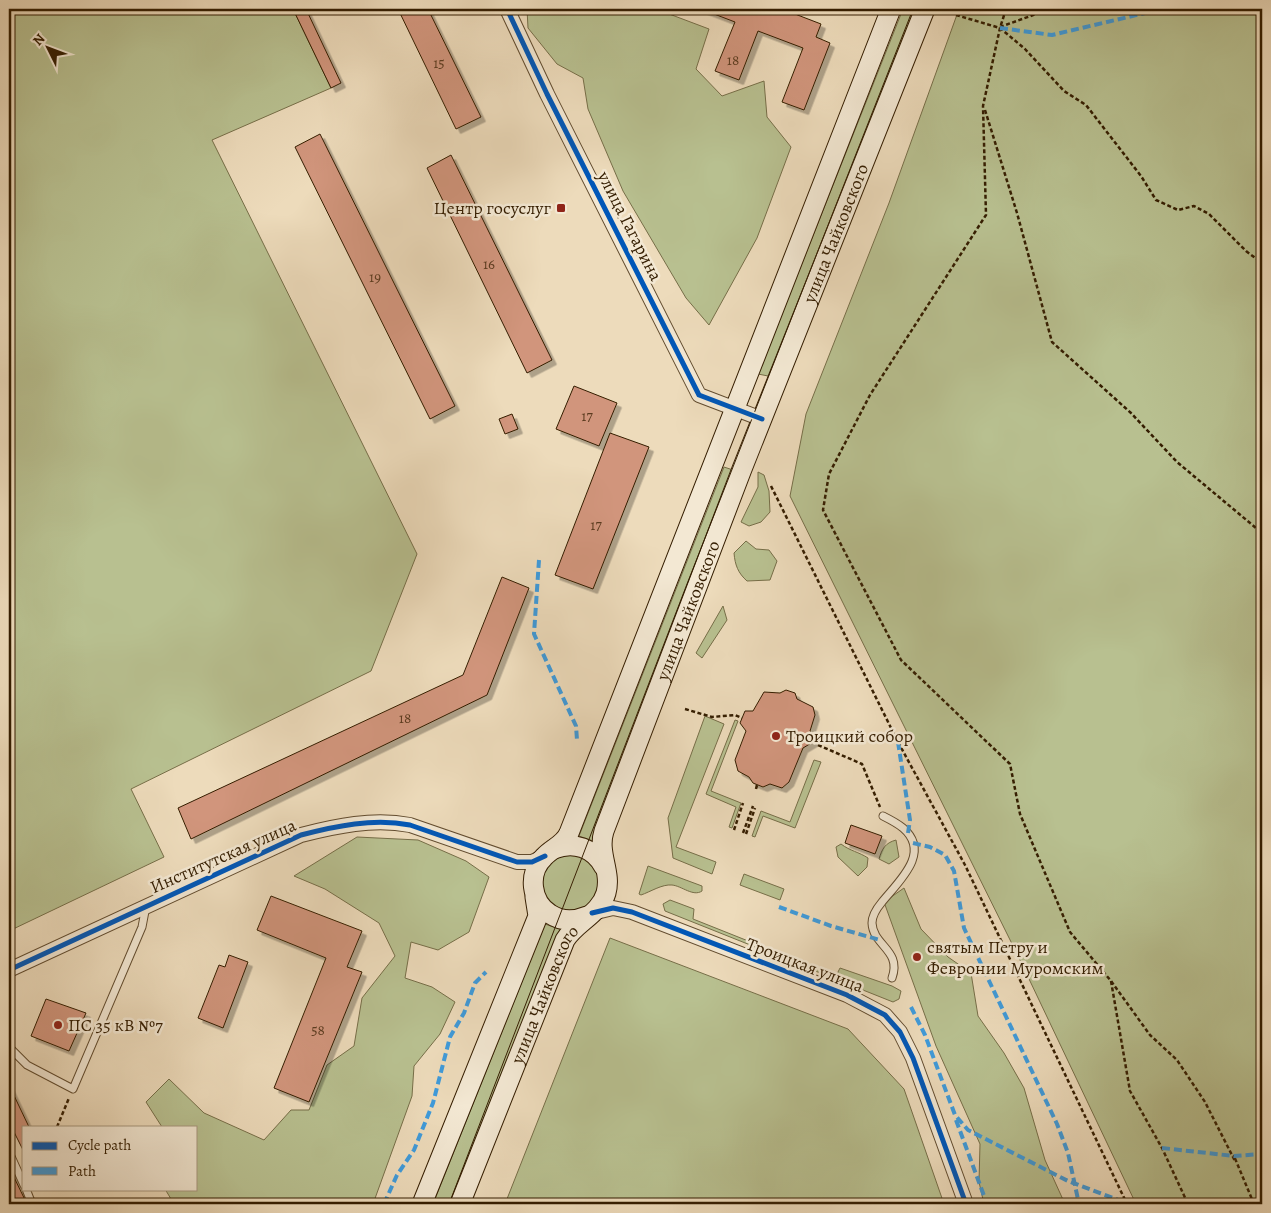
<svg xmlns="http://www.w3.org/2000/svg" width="1271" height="1213" font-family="Alegreya,serif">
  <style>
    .green { fill: #b8c090; stroke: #766e48 }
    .building { fill: #d1957c; stroke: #341d00; filter: url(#shadow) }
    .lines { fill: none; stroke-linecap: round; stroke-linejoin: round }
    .lane-casing { stroke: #624c2f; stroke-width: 9 }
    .street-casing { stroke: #624c2f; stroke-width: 16 }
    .secondary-casing { stroke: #341d00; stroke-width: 21 }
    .path { stroke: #341d00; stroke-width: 2.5; stroke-dasharray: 4 2.5; stroke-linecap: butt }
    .lane { stroke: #f3e8d3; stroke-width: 7 }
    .street { stroke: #f3e8d3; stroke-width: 14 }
    .secondary { stroke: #f3e8d3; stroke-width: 19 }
    .tram { stroke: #341d00; stroke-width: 1 }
    .quiet { stroke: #3e9bdc; stroke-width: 4; stroke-dasharray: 8 4; stroke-linecap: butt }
    .cycleway-casing { stroke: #f3e8d3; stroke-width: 8 }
    .cycleway { stroke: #0057b8; stroke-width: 5 }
    .poi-dot { fill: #8f2418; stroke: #f3e8d3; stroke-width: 2 }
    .labels { text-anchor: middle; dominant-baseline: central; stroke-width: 5; stroke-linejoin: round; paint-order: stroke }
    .number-label { font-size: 15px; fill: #5b3b1f }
    .poi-label { font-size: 18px; fill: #341d00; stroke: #f3e8d3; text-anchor: start }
    .street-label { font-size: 18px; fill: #341d00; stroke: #f3e8d3 }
  </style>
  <defs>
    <filter id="shadow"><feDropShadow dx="4.5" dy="4.5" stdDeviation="0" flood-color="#0004"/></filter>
  </defs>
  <rect width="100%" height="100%" fill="#eddbbb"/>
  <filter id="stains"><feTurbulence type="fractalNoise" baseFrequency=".004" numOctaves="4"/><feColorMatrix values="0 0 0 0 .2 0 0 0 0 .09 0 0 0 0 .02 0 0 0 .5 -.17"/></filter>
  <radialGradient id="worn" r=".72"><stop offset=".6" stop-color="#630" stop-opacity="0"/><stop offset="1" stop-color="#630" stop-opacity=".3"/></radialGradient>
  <g class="green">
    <path d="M9,9H293L331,88L212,140L417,554L371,671L131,789L164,857L9,931Z"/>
    <path d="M527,9H656L709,29L696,69L722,96L764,81L767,117L791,147L757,238L709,325L686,298L623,191L588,109L583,78L557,64L528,28Z"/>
    <path d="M903,9H919L773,377L758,374Z"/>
    <path d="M959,9H1262V1204H1136L1020,960L790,496L806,414L889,203Z"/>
    <path d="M724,467L736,471L593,841L579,836Z"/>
    <path d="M758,472L764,475L769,491L770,512L761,522L749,526L741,522L758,487Z"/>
    <path d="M746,541L756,549L769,550L777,561L770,580L747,581C738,573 735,565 734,553Z"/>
    <path d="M723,606L727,620L702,658L696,653Z"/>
    <path d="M705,716L724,724L676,847L716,862L712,874L673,858L668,818Z"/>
    <path d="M735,720L738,721L711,791L741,803L732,828L729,827L736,807L706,794Z"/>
    <path d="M814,760L821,762L795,828L763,816L755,837L752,836L761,811L790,822Z"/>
    <path d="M357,837L418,840L466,861L489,877L469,932L438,950L411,942L405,978L432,987L455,1002L440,1034L414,1066L412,1096L373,1204H174L165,1189H196V1127H162L146,1102L169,1079L204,1113L264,1140L291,1110H309L327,1065L354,1046L362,998L395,956L379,923L325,889L294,876Z"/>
    <path d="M896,840L899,857L889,864L879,859C882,849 885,843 896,840Z"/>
    <path d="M841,844C850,851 859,852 868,858L867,867L858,876L838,857L836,847Z"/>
    <path d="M571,849L601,870L597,902L568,916L538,894L540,867Z"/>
    <path d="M648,866L702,886V891C693,897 682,886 672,885C662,884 650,892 641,895L639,894Z"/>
    <path d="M744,874L784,889L780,900L740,885Z"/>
    <path d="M904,888L921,929L948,957L971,973L978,1016L1004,1053L1024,1088L1045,1160L1065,1204H984L979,1182L980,1144L936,1046L884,902Z"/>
    <path d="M670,900L694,909L693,919L836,976L840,968L892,986L901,991L899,999L893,1002L665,911L663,904Z"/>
    <path d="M545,924L562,930L454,1204H433Z"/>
    <path d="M610,938L848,1029L904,1089L944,1204H505Z"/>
  </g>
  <g class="building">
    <path d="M293,9H306L341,83L331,88Z"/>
    <path d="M398,9H428L481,117L456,129Z"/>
    <path d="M701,9H782L821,24L816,37L830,43L804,110L782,102L803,48L758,31L739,80L715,71L735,22Z"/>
    <path d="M320,134L455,406L430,419L295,147Z"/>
    <path d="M451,155L552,360L527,373L427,168Z"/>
    <path d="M574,386L617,403L599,446L556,429Z"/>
    <path d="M512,414L518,429L505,434L499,419Z"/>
    <path d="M610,433L649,447L593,589L555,575Z"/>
    <path d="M502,577L529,588L487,695L191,839L178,808L463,675Z"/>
    <path d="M786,690L795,693L797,699L813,707L815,715L810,731L814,736L813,742L803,748L789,782L782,788L770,784L763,787L753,783L749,777L738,771L735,760L746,731L740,723L745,711H753L764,692L780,693Z"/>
    <path d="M851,825L882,836L875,854L845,843Z"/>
    <path d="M271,896L362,931L347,967L362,972L309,1102L274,1088L326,958L257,930Z"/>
    <path d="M229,955L248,962L223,1028L198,1018L219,965L225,967Z"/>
    <path d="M46,999L86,1013L69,1051L31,1036Z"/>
    <path d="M9,1085L29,1127H24V1152L9,1122Z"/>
    <path d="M9,1167L27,1204H9Z"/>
  </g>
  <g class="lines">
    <g class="lane-casing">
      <g id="lane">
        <path d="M883,816C889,819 897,823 903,828C932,853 898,882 882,902C877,908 872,915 872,923C873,946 902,950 892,978"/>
        <path d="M9,1047L27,1065L73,1089L142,927L146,906"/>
        <path d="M9,1152L24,1185"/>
        <path d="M26,1189L32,1204"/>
      </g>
    </g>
    <g class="street-casing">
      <g id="street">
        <path d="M507,9L547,94L699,395L762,419"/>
        <path d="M592,913L613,908L632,912L847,995L885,1015L900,1032L913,1058L966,1204"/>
        <path d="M9,970L301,835C336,826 373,818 410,825L517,862H532L545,856"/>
      </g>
    </g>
    <g class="secondary-casing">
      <g id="secondary">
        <path d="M554,849C574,841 594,848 604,867"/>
        <path d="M587,916C575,921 562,922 550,914C531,902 527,873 544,857C552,848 564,845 569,833L891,9"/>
        <path d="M422,1204L538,916L535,897"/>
        <path id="s1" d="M460,1204L565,940C576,922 600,914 606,893C612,872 597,853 604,831L742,469L925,9"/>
      </g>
    </g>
    <g class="path">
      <path d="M1006,9L1000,28L983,106L986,215L870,395L829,474L823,510L901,660L1010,764L1020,814L1070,932L1111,981L1150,1035L1177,1060L1205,1102L1235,1161L1234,1156L1254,1204"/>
      <path d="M956,15L1000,28L1025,49L1064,91L1086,105L1141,176L1156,200L1178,210L1194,206L1209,214L1246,251L1262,263"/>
      <path d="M1000,27L1050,9"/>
      <path d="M985,110L1017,213L1052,342L1131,413L1177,462L1262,533"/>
      <path d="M771,486L898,742L965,865L1127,1204"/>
      <path d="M685,709L712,717L735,715L742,718"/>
      <path d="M818,745L862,764L880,807"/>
      <path d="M756,789L757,785"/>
      <path d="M734,830L743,803"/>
      <path d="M743,833L753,806"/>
      <path d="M746,834L755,808"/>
      <path d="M1111,981L1130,1091L1162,1148L1188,1204"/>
      <path d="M57,1127L69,1098"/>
    </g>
    <use href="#lane" class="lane"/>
    <use href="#street" class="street"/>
    <use href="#secondary" class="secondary"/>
    <path class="tram" d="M449,1204L687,584L913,9"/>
    <g class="quiet">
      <path d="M1000,28L1052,35L1162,9"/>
      <path d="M539,560L534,634L576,726L577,740"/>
      <path d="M898,742L910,820L908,833"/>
      <path d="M913,843L930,847L945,855L954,871L964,928L1057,1124L1068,1153L1079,1204"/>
      <path d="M779,907L831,926L880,940"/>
      <path d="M911,1007L925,1035L955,1115L968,1130L1068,1181L1126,1203"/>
      <path d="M956,1120L987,1204"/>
      <path d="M1162,1148L1234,1156L1262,1154"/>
      <path d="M384,1204L397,1175L414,1150L433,1103L450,1037L464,1013L475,983L486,972"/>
    </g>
    <g class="cycleway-casing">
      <g id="cycleway">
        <path d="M507,9L547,94L699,395L762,419"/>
        <path d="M592,913L613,908L632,912L847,995L885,1015L900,1032L913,1058L966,1204"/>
        <path d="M9,970L301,835C336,826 373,818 410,825L517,862H532L545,856"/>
      </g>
    </g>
    <use href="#cycleway" class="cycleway"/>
  </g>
  <g class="poi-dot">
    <rect x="556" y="203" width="10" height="10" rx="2.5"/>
    <circle cx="776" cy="736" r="5"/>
    <circle cx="917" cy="957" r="5"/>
    <circle cx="58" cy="1025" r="5"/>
  </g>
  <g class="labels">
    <g class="number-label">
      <text x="733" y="60">18</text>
      <text x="439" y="63">15</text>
      <text x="489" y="264">16</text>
      <text x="375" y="277">19</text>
      <text x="587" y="416">17</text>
      <text x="596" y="525">17</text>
      <text x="405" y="718">18</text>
      <text x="318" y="1030">58</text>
    </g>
    <g class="poi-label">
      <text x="551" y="208" text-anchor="end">Центр госуслуг</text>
      <text x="786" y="736">Троицкий собор</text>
      <text x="927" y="947">святым Петру и<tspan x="927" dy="21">Февронии Муромским</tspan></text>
      <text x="68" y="1025">ПС 35 кВ №7</text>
    </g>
    <g class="street-label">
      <text transform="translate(630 226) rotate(63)">улица Гагарина</text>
      <text stroke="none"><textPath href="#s1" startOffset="1051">улица Чайковского</textPath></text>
      <text stroke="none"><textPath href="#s1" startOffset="646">улица Чайковского</textPath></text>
      <text transform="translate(223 856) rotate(-24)">Институтская улица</text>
      <text transform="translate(805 965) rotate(21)">Троицкая улица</text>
      <text stroke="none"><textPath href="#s1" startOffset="226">улица Чайковского</textPath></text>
    </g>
  </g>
  <rect width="1271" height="1213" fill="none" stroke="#eddbbb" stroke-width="30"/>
  <rect x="10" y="10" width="1251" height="1193" fill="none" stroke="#341d00" stroke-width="2.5"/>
  <rect x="15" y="15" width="1241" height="1183" fill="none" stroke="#341d00"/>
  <rect x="22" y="1126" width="175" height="65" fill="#f3e8d3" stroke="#a7977f"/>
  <rect x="32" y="1142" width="25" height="8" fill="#0057b8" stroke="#a7977f"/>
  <text x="68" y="1150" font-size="15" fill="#341d00">Cycle path</text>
  <rect x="32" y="1167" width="25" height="8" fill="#3e9bdc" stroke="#a7977f"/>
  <text x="68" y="1176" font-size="15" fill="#341d00">Path</text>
  <g transform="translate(48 48) rotate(312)" stroke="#f3e8d3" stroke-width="4" paint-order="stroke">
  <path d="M0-4L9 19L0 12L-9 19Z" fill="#341d00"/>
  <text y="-8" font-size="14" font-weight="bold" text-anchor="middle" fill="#341d00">N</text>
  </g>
  <rect width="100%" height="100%" filter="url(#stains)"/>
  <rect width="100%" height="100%" fill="url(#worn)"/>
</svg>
